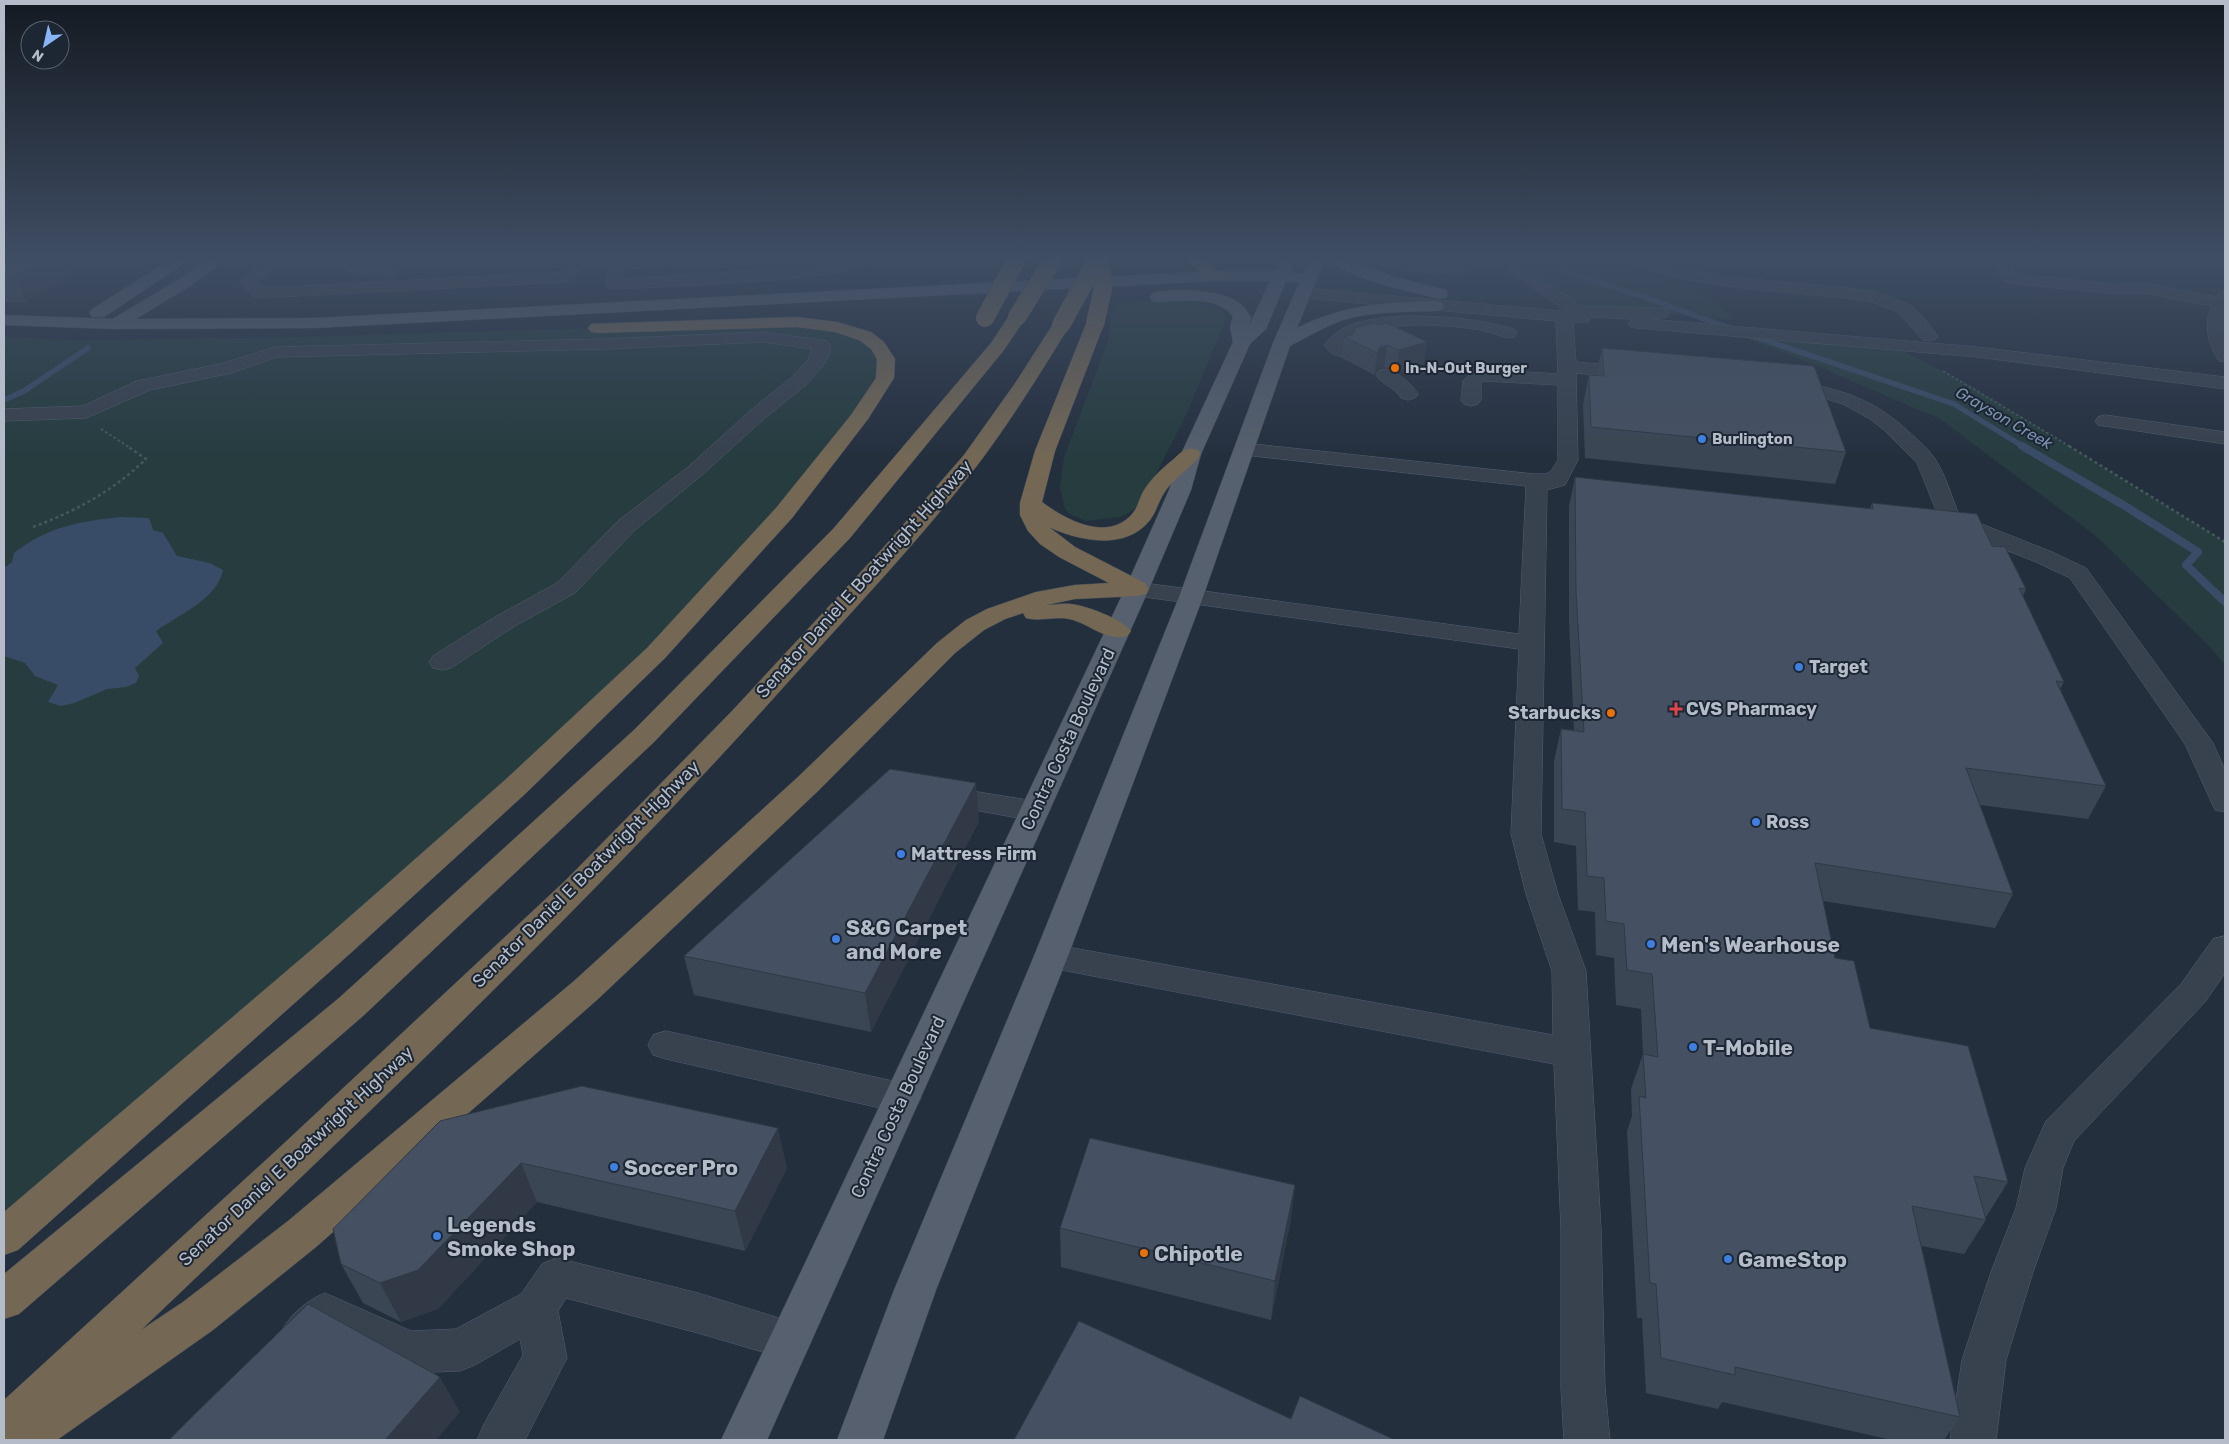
<svg xmlns="http://www.w3.org/2000/svg" width="2229" height="1444" font-family="Rubik,sans-serif">
  <style>
    .green { fill: #263c3f }
    .water { fill: #394c67 }
    .lines { fill: none; stroke-linecap: round; stroke-linejoin: round }
    .stream-far1 { stroke: #394c67; stroke-width: 5.5 }
    .stream { stroke: #394c67; stroke-width: 8 }
    .minor-casing { stroke: #565f6c; stroke-width: 1 }
    .major-casing { stroke: #414a57; stroke-width: 1 }
    .highway-casing { stroke: #434c59; stroke-width: 1 }
    .path-far1 { stroke: #44595c; stroke-width: 2; stroke-dasharray: 2.5 2.5; stroke-linecap: butt }
    .path { stroke: #44595c; stroke-width: 2.5; stroke-dasharray: 3 3; stroke-linecap: butt }
    .minor { fill: #38414e; fill-rule: evenodd }
    .major { fill: #56606e; fill-rule: evenodd }
    .highway { fill: #746855; fill-rule: evenodd }
    .highway-bridge-casing { stroke: #434c59; stroke-width: 19; stroke-linecap: butt }
    .highway-bridge { stroke: #746855; stroke-width: 18 }
    .wall { fill: #3b4654 }
    .shaded-wall { fill: #303945 }
    .building { fill: #455162; stroke: #303945 }
    .food-dot { fill: #e8710a; stroke: #1d2633; stroke-width: 2 }
    .shop-dot { fill: #3f7fe0; stroke: #1d2633; stroke-width: 2 }
    .health-dot { fill: #e0444e; stroke: #1d2633; stroke-width: 2 }
    .labels { text-anchor: middle; dominant-baseline: central; stroke-width: 4; stroke-linejoin: round; paint-order: stroke }
    .far-poi-label { font-size: 15px; font-weight: bold; fill: #b4bcc9; stroke: #1d2633; text-anchor: start }
    .far-water-label { font-size: 16px; font-style: italic; fill: #7c92b1; stroke: #1d2633 }
    .street-label { font-size: 18px; fill: #b4bcc9; stroke: #1d2633 }
    .poi-label { font-size: 18px; font-weight: bold; fill: #b4bcc9; stroke: #1d2633; text-anchor: start }
    .near-poi-label { font-size: 21px; font-weight: bold; fill: #b4bcc9; stroke: #1d2633; text-anchor: start }
  </style>
  <rect width="100%" height="100%" fill="#242f3e"/>
  <g class="green">
    <path d="M1191,257H1288L1280,276H1214Z"/>
    <path d="M1510,257H1605L1620,266L1705,292L1733,319L1585,307L1520,267Z"/>
    <path d="M1187,301C1201,303 1223,303 1226,319L1188,411L1142,502L1130,512L1120,517L1086,521L1070,514L1065,509L1060,488L1064,457L1109,339L1111,314L1115,302Z"/>
    <path d="M797,322L837,327L878,346L885,378L656,653L342,942L4,1237V337L76,340L296,337Z"/>
    <path d="M1726,330L1890,344L1971,386L2225,542V665L2209,646L2096,536L1940,419L1822,368Z"/>
  </g>
  <path class="water" d="M121,517L149,518L153,530L163,533L177,556L210,563L223,570C217,600 179,614 156,631L163,643L135,668L139,676L136,683L126,687L107,689L74,703L61,706L48,702L58,685L35,676L25,663L4,656V568L12,562L14,553C47,527 80,521 121,517Z"/>
  <g class="lines">
    <g class="stream-far1">
      <path d="M1544,257L1568,273L1641,296L1732,329"/>
      <path d="M1747,334L1954,404L2024,447"/>
      <path d="M4,400L24,391L88,348"/>
    </g>
    <path class="stream" d="M2022,446L2125,506L2198,552L2186,565L2225,602"/>
    <g class="minor-casing">
      <g id="minor">
        <path d="M272,257H290L257,282L264,288L560,272L568,265L548,260L546,257L614,259L694,257L692,260L654,267L625,269L622,279L817,266L861,257H883C867,281 652,287 613,289L607,287L605,284L609,269L583,267L571,280L565,282L260,298L254,297L239,282Z"/>
        <path d="M1366,257H1387L1457,264L1463,266L1465,269L1463,272L1457,274C1437,272 1377,273 1366,257Z"/>
        <path d="M1489,257H1508L1575,301L1577,306L1661,308L1667,309L1670,313L1667,317L1648,319L1977,347L2225,377V389L1977,357L1637,328L1631,327L1628,323L1633,319L1590,317L1588,322H1573L1576,362L1635,367L1642,369L1644,373L1642,377L1635,379L1576,373L1578,460L1565,485L1547,490L1541,834L1558,894L1586,971L1601,1229L1605,1388L1610,1440H1564L1561,1388V1229L1554,1064L1051,968L1039,965L1034,956L1039,947L1051,944L1553,1035L1552,971L1526,894L1511,834L1519,649L1137,596L1128,594L1125,589L1128,584L1137,582L1519,634L1526,486L1244,455L1237,453L1234,449L1237,445L1244,443L1534,474H1546L1551,471L1558,460V385L1484,381L1481,383V400L1478,404L1471,406L1464,404L1461,400L1463,381L1473,371L1480,369L1558,374L1556,321L1304,298L1298,297L1296,293L1298,289L1304,288L1559,311L1563,309Z"/>
        <path d="M1626,257H1647L1679,268L1729,277L1847,288L1881,293L1910,305L1922,316L1938,336L1935,340H1923L1898,312L1873,302C1830,293 1647,288 1626,257Z"/>
        <path d="M1992,257H2008L2016,274L2104,283L2149,284L2216,297L2219,293L2225,292V362L2219,361C2208,346 2204,324 2211,306L2149,294L2104,293L2010,283L2004,281Z"/>
        <path d="M1404,316C1443,316 1476,318 1514,329L1517,333L1514,337C1503,339 1495,333 1485,331C1451,324 1369,318 1344,344L1351,352L1348,356C1338,358 1330,354 1324,345C1342,320 1376,318 1404,316Z"/>
        <path d="M764,332L827,341L830,345V354L822,367L806,385L765,418L702,475L634,531L575,593L513,627L451,668L442,670L433,668L429,662L433,656L495,617L557,583L618,521L688,467L751,410L792,377L808,360L812,349L764,342L605,349L277,357L231,373L150,390L86,418L4,421V409L83,406L137,381L220,364L275,347L605,339Z"/>
        <path d="M1385,369C1399,373 1410,382 1418,394L1415,398L1408,400L1401,398C1394,387 1382,385 1376,375L1378,371Z"/>
        <path d="M1785,380C1835,387 1872,397 1909,432C1919,441 1930,450 1937,462C1947,479 1952,498 1959,515L2052,552L2086,568L2213,743L2225,770V812L2215,810L2185,744L2070,578L2036,562L1942,525L1917,463L1884,430L1870,419L1843,404L1820,397L1778,390L1776,386L1778,382Z"/>
        <path d="M2105,415L2225,432V444L2098,425L2095,421L2098,417Z"/>
        <path d="M941,786L1034,801L1045,804L1049,811L1045,818L1034,821L931,802L926,795L931,788Z"/>
        <path d="M2225,936V973L2205,1002L2074,1141L2063,1168L2056,1208L2033,1272L2006,1360L1996,1440H1950L1962,1360L1991,1272L2016,1208L2025,1168L2046,1121L2181,984L2213,939Z"/>
        <path d="M666,1031L902,1083L915,1087L921,1098L915,1109L902,1113L666,1059L653,1055L648,1045L653,1035Z"/>
        <path d="M557,1258L698,1293L805,1326L812,1340L805,1354L790,1360L698,1333L566,1298L558,1311L567,1358L525,1440H477L484,1424L523,1355L520,1339L475,1365L460,1371L409,1373L331,1337L314,1353L299,1359L284,1353L277,1339C287,1318 303,1302 325,1293L411,1331L456,1329L521,1294L542,1264Z"/>
      </g>
    </g>
    <g class="major-casing">
      <g id="major">
        <path d="M175,257H194L104,317H92L89,313L92,309Z"/>
        <path d="M211,257H230L190,286L136,319L315,318L1214,271H1274L1280,257H1296L1290,272L1303,274L1310,257H1326L1297,328C1342,305 1387,302 1436,301L1442,302L1444,306L1442,310L1436,311C1405,312 1373,311 1343,320C1324,327 1307,337 1290,346L1203,597L1068,956L936,1290L883,1440H837L894,1290L1034,956L1179,597L1273,343L1299,283L1286,281L1266,329L1250,344L1201,454L1191,490L1149,589L767,1440H721L1125,589L1169,490L1181,454L1233,342L1230,327L1233,317C1219,295 1180,301 1158,302L1152,301L1150,297L1152,293C1174,288 1223,289 1241,304C1245,308 1248,313 1251,317L1248,328L1270,281H1214L315,328L114,329L4,325V315L112,319L178,280Z"/>
        <path d="M1327,257H1346L1391,276L1446,290L1448,294L1446,298L1440,299C1415,293 1341,277 1327,257Z"/>
      </g>
    </g>
    <g class="highway-casing">
      <g id="highway">
        <path d="M1183,257H1201L1222,276L1220,279H1208Z"/>
        <path d="M1017,312L1023,313L1026,317L1004,350L850,538L654,742L363,1016L19,1314L4,1319V1274L339,998L634,730L834,528L991,343L1011,313Z"/>
        <path d="M797,317L837,322L871,332L884,342L895,359L894,378L868,419L792,518L665,658L525,794L354,950L18,1250L4,1255V1212L330,934L505,780L647,648L776,508L851,415L876,378L877,359L871,349L859,340L835,332L797,327L597,333L591,332L588,328L591,324Z"/>
        <path d="M1095,319L1101,320L1104,324L1055,451L1042,502C1066,520 1108,543 1133,513C1138,507 1139,499 1143,492C1151,478 1163,468 1175,458C1183,450 1187,447 1198,450L1201,454C1192,468 1176,476 1166,490C1159,499 1157,511 1150,520C1126,551 1079,541 1049,527L1075,547L1145,583L1149,589L1146,594L1137,596L1075,599L1046,605C1053,605 1062,603 1070,604C1085,605 1122,619 1131,631L1127,636C1106,642 1089,623 1069,619C1055,616 1040,622 1026,618L1023,613L1005,619L984,630L955,653L818,791L598,999L316,1247L213,1330L57,1440H4V1400L279,1148L566,880L732,711L883,548L964,455L1016,382L1055,321H1067L1070,325C1041,372 1012,419 979,463C920,540 853,610 789,681C585,909 362,1119 141,1330L183,1302L288,1221L574,981L798,777L937,643L966,620L987,609L1036,592L1075,585L1109,583L1059,557L1040,544L1028,531L1020,515V503L1035,451L1086,324L1089,320Z"/>
      </g>
    </g>
    <g class="path-far1">
      <path d="M1943,371L2071,447"/>
      <path d="M101,429L129,447"/>
    </g>
    <g class="path">
      <path d="M2069,446L2225,542"/>
      <path d="M33,527C76,511 113,491 146,459L127,446"/>
    </g>
    <use href="#minor" class="minor"/>
    <use href="#major" class="major"/>
    <use href="#highway" class="highway"/>
    <g class="highway-bridge-casing">
      <g id="highway-bridge">
        <path d="M1017,317L1053,260"/>
        <path d="M985,318L1016,260"/>
        <path d="M1095,324L1103,288L1100,257"/>
        <path d="M1061,325L1098,257"/>
      </g>
    </g>
    <use href="#highway-bridge" class="highway-bridge"/>
  </g>
  <g class="wall">
    <path d="M4,257L72,275L26,302H4Z"/>
    <path d="M315,257H419L396,277L356,276L344,269H333Z"/>
    <path d="M1406,257H1419V258Z"/>
    <path d="M1374,323L1424,364L1397,372L1384,367L1377,369L1374,375L1342,358L1344,337L1352,335L1353,333L1354,328Z"/>
    <path d="M1602,348L1846,452L1835,484L1585,458L1583,404L1589,375L1596,376Z"/>
    <path d="M1575,477L1870,509L1872,503L1992,546L2026,589L2023,596L2064,682L2060,689L2106,786L2088,819L1980,805L2013,894L1995,928L1823,901L1835,958L1870,1028L2008,1182L1986,1217H1985L1986,1220L1964,1254L1921,1246L1960,1417L1944,1440H1892L1722,1402L1718,1409L1646,1393L1642,1318H1637L1627,1131L1632,1116L1631,1089L1643,1054V1055L1641,1009L1616,1005L1614,958L1596,955L1595,912L1578,910L1576,846L1554,842V761L1561,729L1574,730L1569,622V506Z"/>
    <path d="M979,821L871,1032L694,995L684,956Z"/>
    <path d="M440,1121L787,1168L745,1251L537,1202L438,1309L401,1322L363,1303L341,1264Z"/>
    <path d="M1295,1185L1290,1224L1271,1320L1061,1267L1060,1228Z"/>
  </g>
  <g class="shaded-wall">
    <path d="M49,257H64L72,275L26,302L15,277Z"/>
    <path d="M390,257H419L396,277Z"/>
    <path d="M1427,342L1424,364L1397,372L1399,350Z"/>
    <path d="M1387,345L1384,367L1377,369L1374,375L1377,353L1380,347Z"/>
    <path d="M976,783L979,821L871,1032L865,993Z"/>
    <path d="M778,1128L787,1168L745,1251L735,1211Z"/>
    <path d="M521,1163L537,1202L438,1309L401,1322L380,1283Z"/>
    <path d="M1295,1185L1290,1224L1271,1320L1275,1281Z"/>
    <path d="M440,1377L460,1412L436,1440H385Z"/>
  </g>
  <g class="building">
    <path d="M4,257H49L15,277H4Z"/>
    <path d="M1374,323L1378,325L1387,323L1427,342L1399,350L1387,345L1380,347L1377,353L1344,337L1352,335L1355,330L1354,328Z"/>
    <path d="M1602,348L1814,366L1846,452L1591,427L1589,375L1604,376Z"/>
    <path d="M1575,477L1873,509L1872,503L1977,514L1992,546L2005,547L2026,589L2019,588L2064,682L2056,681L2106,786L1966,768L2013,894L1815,863L1835,958L1854,961L1870,1028L1968,1046L2008,1182L1974,1176L1986,1220L1912,1206L1960,1417L1735,1367V1375L1661,1358L1656,1284L1650,1283L1639,1096L1646,1098L1643,1054L1658,1057L1652,974L1627,970L1624,924L1606,921L1604,878L1587,876L1585,812L1562,809L1561,729L1584,732L1576,591Z"/>
    <path d="M890,769L976,783L865,993L684,956Z"/>
    <path d="M582,1086L778,1128L735,1211L521,1163L418,1270L380,1283L341,1264L333,1229L440,1121Z"/>
    <path d="M1090,1138L1295,1185L1275,1281L1060,1228Z"/>
    <path d="M308,1304L440,1377L385,1440H169L202,1407Z"/>
    <path d="M1079,1321L1291,1419L1300,1396L1395,1440H1014Z"/>
  </g>
  <linearGradient id="sky" x2="0" y2="1"><stop stop-color="#141a22"/><stop offset="0.56" stop-color="#3f4d63"/><stop offset="1" stop-color="#3f4d63" stop-opacity="0"/></linearGradient>
  <rect width="2229" height="459" fill="url(#sky)"/>
  <g class="food-dot">
    <circle cx="1395" cy="368" r="5"/>
    <circle cx="1611" cy="713" r="5"/>
    <circle cx="1144" cy="1253" r="5"/>
  </g>
  <g class="shop-dot">
    <circle cx="1702" cy="439" r="5"/>
    <circle cx="1799" cy="667" r="5"/>
    <circle cx="1756" cy="822" r="5"/>
    <circle cx="901" cy="854" r="5"/>
    <circle cx="836" cy="939" r="5"/>
    <circle cx="1651" cy="944" r="5"/>
    <circle cx="1693" cy="1047" r="5"/>
    <circle cx="614" cy="1167" r="5"/>
    <circle cx="437" cy="1236" r="5"/>
    <circle cx="1728" cy="1259" r="5"/>
  </g>
  <path class="health-dot" d="M1673.5 701.5h5v5h5v5h-5v5h-5v-5h-5v-5h5z"/>
  <g class="labels">
    <g class="far-poi-label">
      <text x="1405" y="368">In-N-Out Burger</text>
      <text x="1712" y="439">Burlington</text>
    </g>
    <g class="far-water-label">
      <text transform="translate(2004 418) rotate(30)">Grayson Creek</text>
    </g>
    <g class="street-label">
      <text transform="translate(864 579) rotate(-48)">Senator Daniel E Boatwright Highway</text>
      <text transform="translate(1068 739) rotate(-65)">Contra Costa Boulevard</text>
      <text transform="translate(586 874) rotate(-45)">Senator Daniel E Boatwright Highway</text>
      <text transform="translate(898 1107) rotate(-65)">Contra Costa Boulevard</text>
      <text transform="translate(296 1156) rotate(-43)">Senator Daniel E Boatwright Highway</text>
    </g>
    <g class="poi-label">
      <text x="1809" y="667">Target</text>
      <text x="1686" y="709">CVS Pharmacy</text>
      <text x="1601" y="713" text-anchor="end">Starbucks</text>
      <text x="1766" y="822">Ross</text>
      <text x="911" y="854">Mattress Firm</text>
    </g>
    <g class="near-poi-label">
      <text x="846" y="927">S&amp;G Carpet<tspan x="846" dy="24">and More</tspan></text>
      <text x="1661" y="944">Men's Wearhouse</text>
      <text x="1703" y="1047">T-Mobile</text>
      <text x="624" y="1167">Soccer Pro</text>
      <text x="447" y="1224">Legends<tspan x="447" dy="24">Smoke Shop</tspan></text>
      <text x="1154" y="1253">Chipotle</text>
      <text x="1738" y="1259">GameStop</text>
    </g>
  </g>
  <rect width="2229" height="1444" fill="none" stroke="#b4bcc9" stroke-width="10"/>
  <g transform="translate(45 45) rotate(214)"><circle r="24" fill="#1d2633" stroke="#59626f"/>
  <path d="M0-4L9 19L0 12L-9 19Z" fill="#8ab4f8"/>
  <text y="-8" font-size="14" font-weight="bold" text-anchor="middle" fill="#b4bcc9">N</text>
  </g>
</svg>
